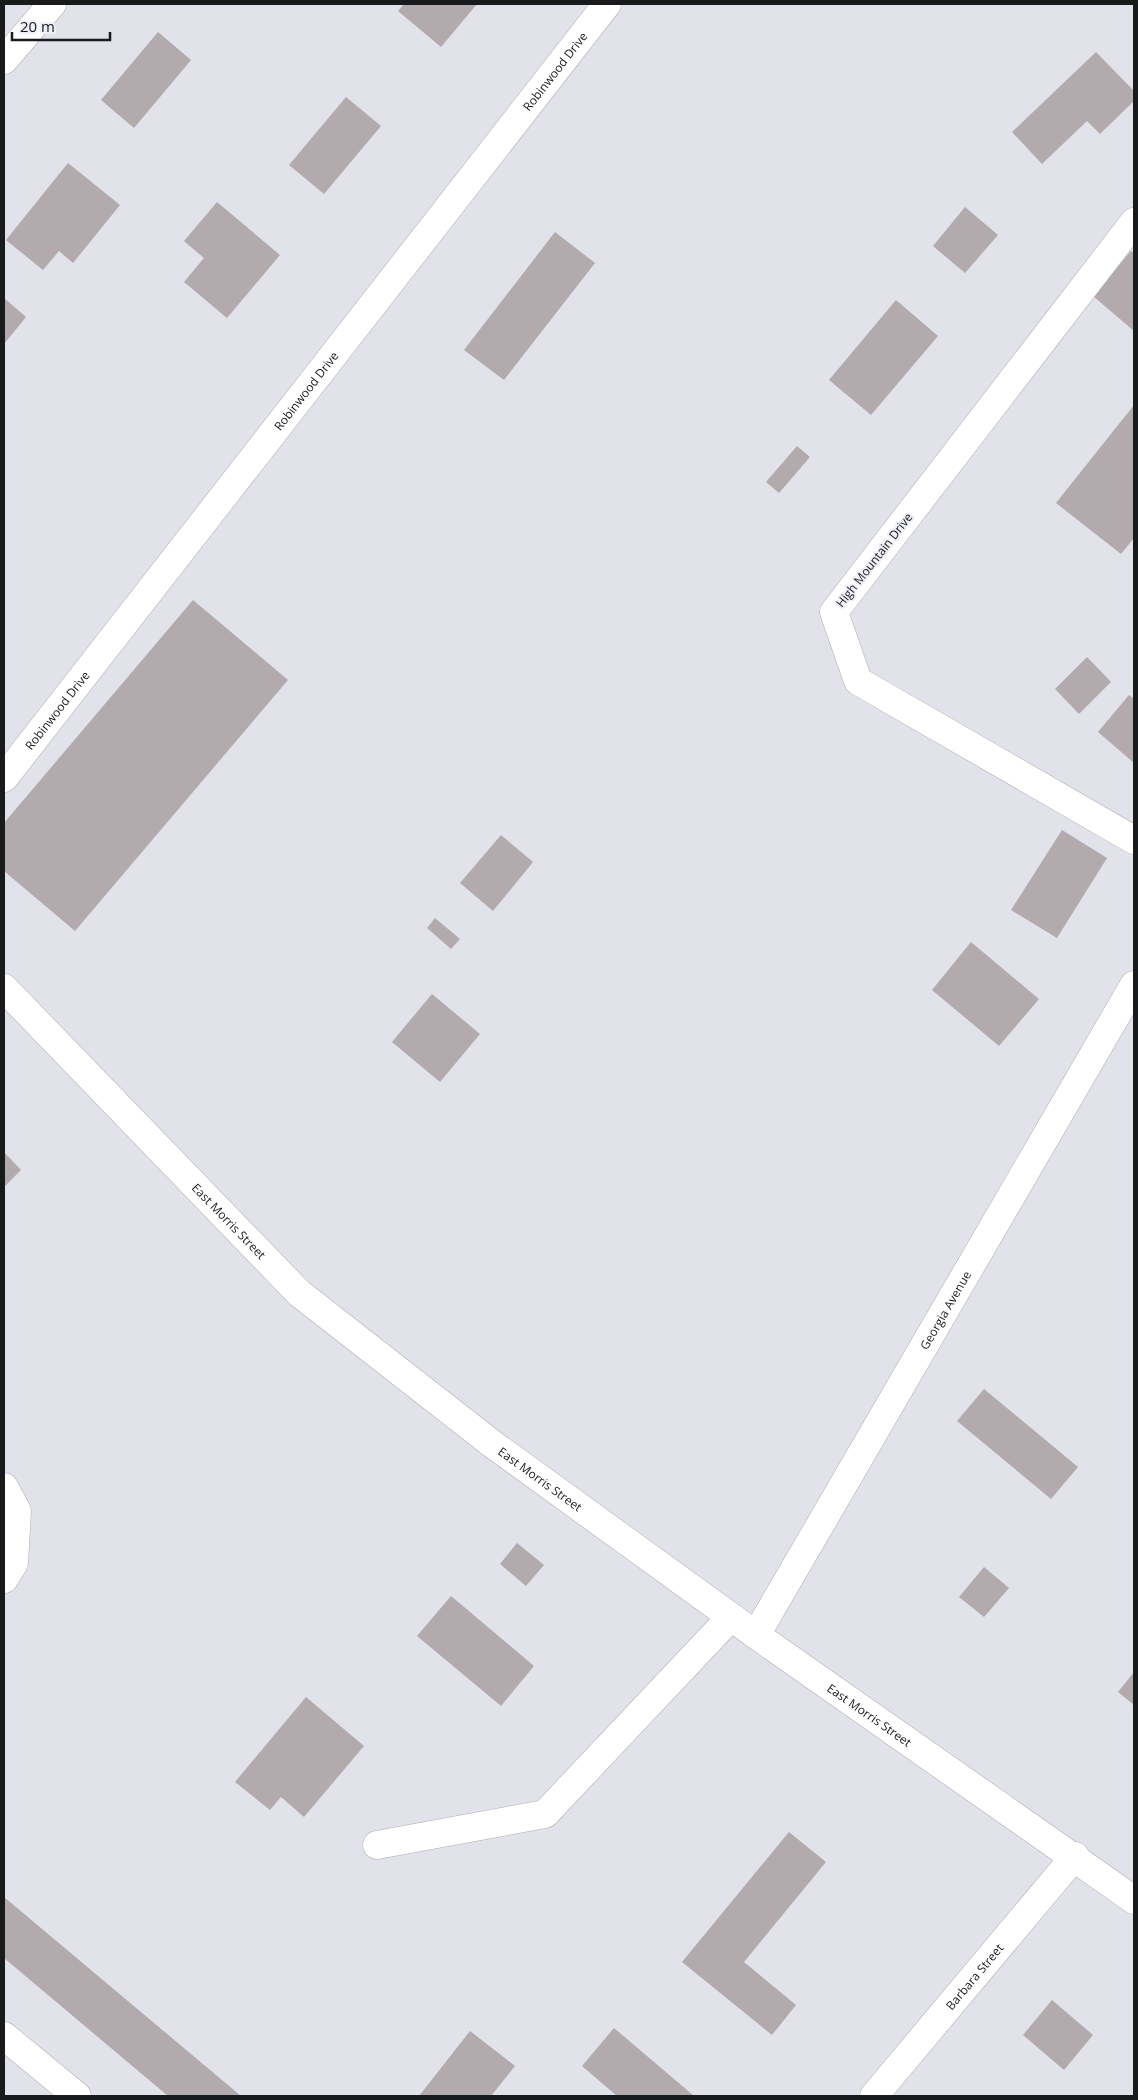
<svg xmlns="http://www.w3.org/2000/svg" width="1138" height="2100" font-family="'Open Sans',sans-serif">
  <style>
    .building { fill: #b2aaad }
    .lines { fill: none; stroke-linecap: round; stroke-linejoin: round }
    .minor-casing { stroke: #aeafb6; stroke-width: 29 }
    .major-casing { stroke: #aeafb6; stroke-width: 29 }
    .minor { stroke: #fff; stroke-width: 28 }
    .major { stroke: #fff; stroke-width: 28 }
    .labels { text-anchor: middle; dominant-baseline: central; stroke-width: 4; stroke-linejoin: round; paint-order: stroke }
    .street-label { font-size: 12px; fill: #191a1c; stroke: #eeeff7 }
  </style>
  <rect width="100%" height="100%" fill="#e1e2ea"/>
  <g class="building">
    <path d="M404,4H477L441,47L398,11Z"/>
    <path d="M158,32L191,60L134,128L101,100Z"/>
    <path d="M1096,52L1134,91V101L1100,134L1087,121L1042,164L1012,132Z"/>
    <path d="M346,97L381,126L324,194L289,165Z"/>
    <path d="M68,163L120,205L73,263L59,251L43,270L6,240Z"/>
    <path d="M217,202L280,255L227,318L184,282L204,258L184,241Z"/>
    <path d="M965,207L998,235L965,273L933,246Z"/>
    <path d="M555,232L595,263L504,380L464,350Z"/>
    <path d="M1131,251L1134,253V331L1093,296Z"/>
    <path d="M4,298L26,317L4,344Z"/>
    <path d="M896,300L938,336L871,415L829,380Z"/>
    <path d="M1134,405V538L1121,554L1056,503Z"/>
    <path d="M797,446L810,457L779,493L766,482Z"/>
    <path d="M193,600L288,680L75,931L4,871V823Z"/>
    <path d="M1087,657L1111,682L1079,714L1055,689Z"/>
    <path d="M1129,695L1134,699V763L1098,732Z"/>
    <path d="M1062,830L1107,858L1057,938L1011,910Z"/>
    <path d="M501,835L533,862L493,911L460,883Z"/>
    <path d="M435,918L460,939L451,949L427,928Z"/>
    <path d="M971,942L1039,999L999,1046L932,990Z"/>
    <path d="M432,994L480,1034L440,1082L392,1042Z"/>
    <path d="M4,1152L21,1170L4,1187Z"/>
    <path d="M984,1389L1078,1467L1051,1499L957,1421Z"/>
    <path d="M517,1543L544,1565L526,1586L500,1564Z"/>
    <path d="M984,1567L1009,1588L984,1617L959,1597Z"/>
    <path d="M451,1596L534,1666L501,1706L417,1636Z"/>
    <path d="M1134,1672V1705L1118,1692Z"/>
    <path d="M306,1697L364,1746L304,1817L281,1797L270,1810L235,1782Z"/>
    <path d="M789,1832L826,1862L744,1962L796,2005L772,2035L682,1962Z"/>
    <path d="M4,1897L241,2096H168L4,1958Z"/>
    <path d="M1052,2000L1093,2035L1064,2070L1023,2035Z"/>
    <path d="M614,2028L694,2096H617L582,2066Z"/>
    <path d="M470,2031L515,2066L491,2096H419Z"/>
  </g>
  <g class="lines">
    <g class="minor-casing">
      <g id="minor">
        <path d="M4,60L52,4"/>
        <path d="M1134,222L834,612L858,681L1134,840"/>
        <path id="s1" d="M4,778L607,4"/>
        <path d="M4,1487L17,1511L14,1563L4,1579"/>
        <path id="s2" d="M756,1635L1134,985"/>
        <path d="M377,1845L545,1814L731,1617"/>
        <path d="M4,2036L77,2096"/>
        <path id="s3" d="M874,2096L1075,1856"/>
      </g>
    </g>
    <g class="major-casing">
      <g id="major">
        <path id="s4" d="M4,988L299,1293L491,1443L756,1635L1134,1900"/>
      </g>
    </g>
    <use href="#minor" class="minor"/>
    <use href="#major" class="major"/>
  </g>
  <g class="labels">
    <g class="street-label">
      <text stroke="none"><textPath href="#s1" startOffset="896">Robinwood Drive</textPath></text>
      <text stroke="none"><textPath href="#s1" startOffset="491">Robinwood Drive</textPath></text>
      <text transform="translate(874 560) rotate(-52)">High Mountain Drive</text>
      <text stroke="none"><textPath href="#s1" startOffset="86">Robinwood Drive</textPath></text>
      <text stroke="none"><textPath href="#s4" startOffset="324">East Morris Street</textPath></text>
      <text stroke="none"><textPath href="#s2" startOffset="376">Georgia Avenue</textPath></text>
      <text stroke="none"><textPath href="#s4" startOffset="729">East Morris Street</textPath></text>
      <text stroke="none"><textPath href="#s4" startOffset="1134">East Morris Street</textPath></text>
      <text stroke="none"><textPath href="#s3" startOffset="156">Barbara Street</textPath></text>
    </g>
  </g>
  <rect width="1138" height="2100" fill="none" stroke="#191a1c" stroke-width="10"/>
  <path d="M12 32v8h98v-8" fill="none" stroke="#191a1c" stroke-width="2.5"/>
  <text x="20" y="32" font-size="15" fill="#191a1c" stroke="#eeeff7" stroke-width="4" paint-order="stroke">20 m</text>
</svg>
